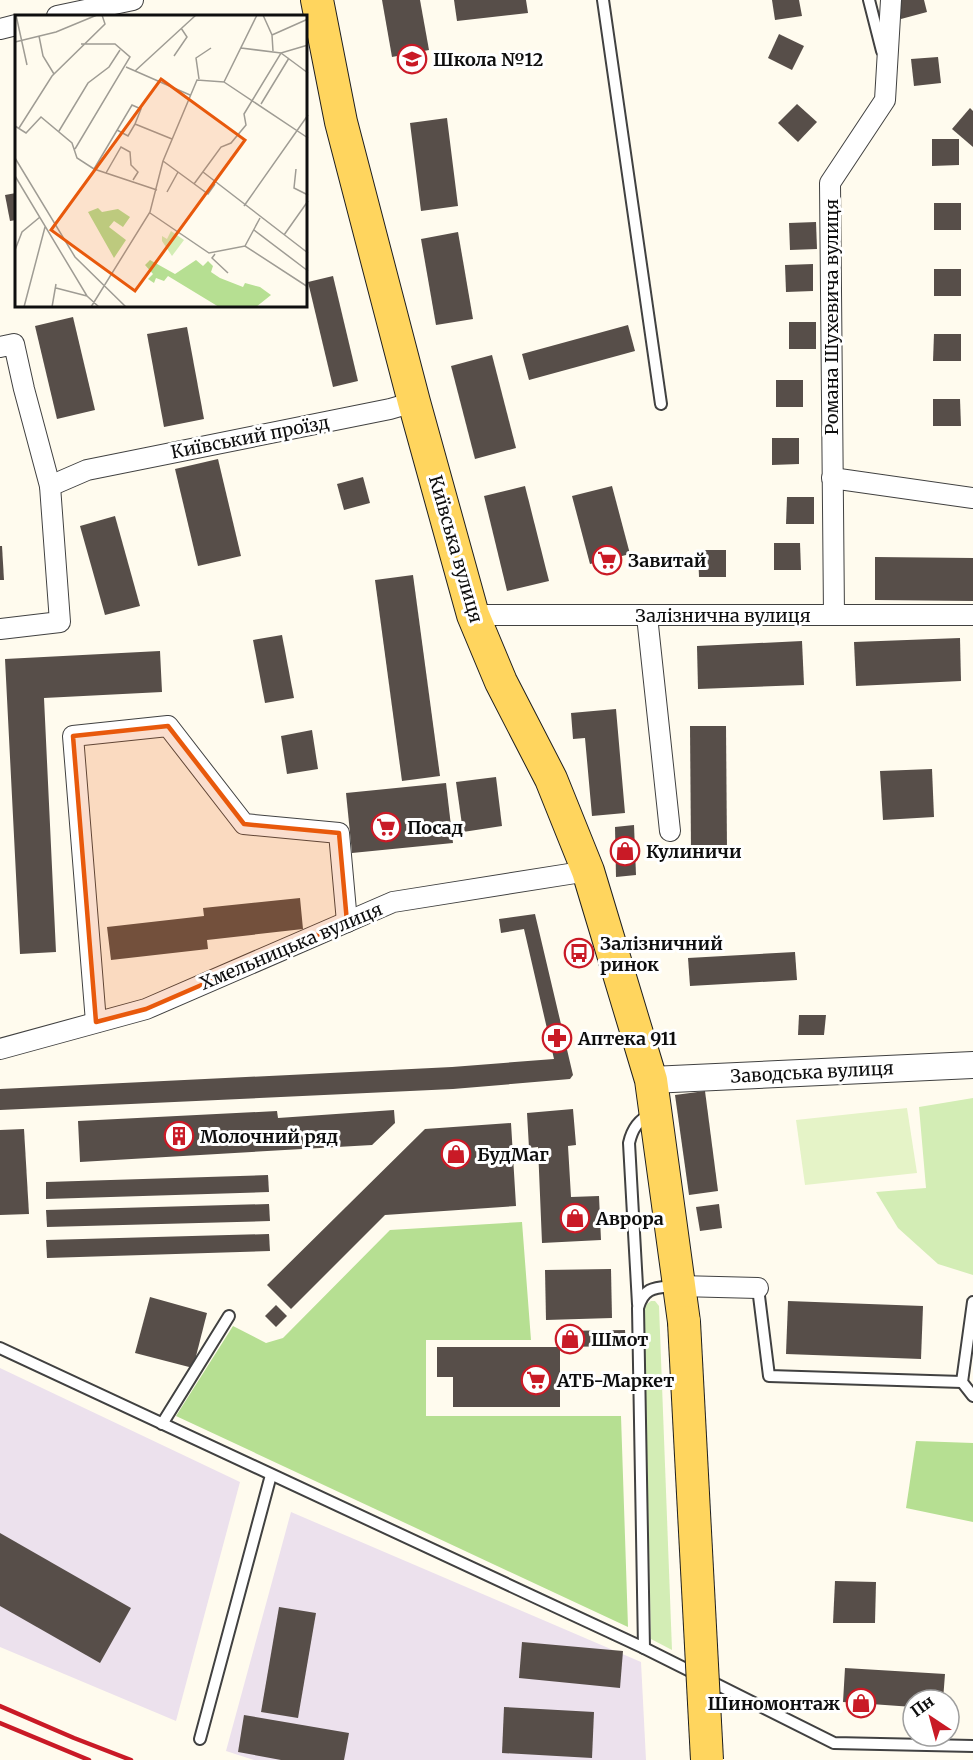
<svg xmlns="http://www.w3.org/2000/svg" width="973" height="1760" font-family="Merriweather,serif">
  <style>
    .industrial { fill: #ece1ed }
    .green { fill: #d3edb5 }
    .forest { fill: #b6df92 }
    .pitch { fill: #e5f3c7 }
    .building { fill: #574e49 }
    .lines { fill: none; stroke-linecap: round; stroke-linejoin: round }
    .service-casing { stroke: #414141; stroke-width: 14 }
    .minor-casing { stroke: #414141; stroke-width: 22 }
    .tertiary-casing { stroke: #414141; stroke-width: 28 }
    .primary-casing { stroke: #1f1f1f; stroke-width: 34 }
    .service { stroke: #fff; stroke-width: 10 }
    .minor { stroke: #fff; stroke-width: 20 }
    .tertiary { stroke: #fff; stroke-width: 26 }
    .primary { stroke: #ffd55e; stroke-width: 32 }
    .rail { stroke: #c91a26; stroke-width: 4.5 }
    .primary-bridge-casing { stroke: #1f1f1f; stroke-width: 34; stroke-linecap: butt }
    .primary-bridge { stroke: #ffd55e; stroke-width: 32 }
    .marked { fill: #e8590c; fill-opacity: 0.2; stroke: #e8590c; stroke-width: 4.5; stroke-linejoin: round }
    .labels { text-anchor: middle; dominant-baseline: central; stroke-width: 6; stroke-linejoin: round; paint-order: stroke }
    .poi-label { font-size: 18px; font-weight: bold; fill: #0e0e0e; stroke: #fff; text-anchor: start }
    .street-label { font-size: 18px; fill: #0e0e0e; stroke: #fff }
    .inset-road { fill: none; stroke: #9f9c94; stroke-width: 1.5 }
    .view { fill: #e8590c; fill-opacity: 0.15; stroke: #e8590c; stroke-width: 3 }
    .inset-edge { fill: none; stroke: #0e0e0e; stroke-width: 3 }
  </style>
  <rect width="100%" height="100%" fill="#fffbee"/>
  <g class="industrial">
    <path d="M0,1368L240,1482L176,1721L0,1647Z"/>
    <path d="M291,1512L641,1662L646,1760H254L226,1751Z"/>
  </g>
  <g class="green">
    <path d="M973,1098V1275L938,1264L898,1228L876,1192L926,1188L919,1107Z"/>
    <path d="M651,1301H655L659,1306L672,1650L651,1639L644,1310L647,1304Z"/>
  </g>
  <g class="forest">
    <path d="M522,1222L531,1340H426V1416H621L628,1627L176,1416L233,1326L266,1343L283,1338L390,1230Z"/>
    <path d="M916,1441L973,1443V1522L906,1508Z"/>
  </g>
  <path class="pitch" d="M907,1108L917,1173L805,1185L796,1120Z"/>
  <g class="building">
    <path d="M382,0H420L429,50L392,57Z"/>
    <path d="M454,0H526L528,13L457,21Z"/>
    <path d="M772,0H799L802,16L775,20Z"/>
    <path d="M896,0H924L927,12L901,19Z"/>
    <path d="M779,34L804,46L792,70L768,58Z"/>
    <path d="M938,57L941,83L914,86L911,59Z"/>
    <path d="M797,104L817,122L798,142L778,123Z"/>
    <path d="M970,108L973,111V147L952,129Z"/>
    <path d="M447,118L458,206L421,211L410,123Z"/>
    <path d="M932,139H959V165L932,166Z"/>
    <path d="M16,193V220L10,221L5,195Z"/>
    <rect x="934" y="203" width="27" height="27"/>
    <path d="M816,222L817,249L790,250L789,223Z"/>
    <path d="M458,232L473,319L436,325L421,239Z"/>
    <path d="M813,264V291L786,292L785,265Z"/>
    <rect x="934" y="269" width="27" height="27"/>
    <path d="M333,276L358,381L333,387L308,282Z"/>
    <path d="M73,317L95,410L57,419L35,326Z"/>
    <rect x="789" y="322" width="27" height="27"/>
    <path d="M628,325L635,351L529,380L522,354Z"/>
    <path d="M187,327L204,419L164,427L147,334Z"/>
    <path d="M934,334H961V361H933Z"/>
    <path d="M492,355L516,448L475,459L451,366Z"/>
    <rect x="776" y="380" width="27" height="27"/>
    <path d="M933,399H960L961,426H933Z"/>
    <path d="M772,438H799V464L772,465Z"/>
    <path d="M218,459L241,556L198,566L175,469Z"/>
    <path d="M363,477L370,503L344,510L337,484Z"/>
    <path d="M525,486L549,581L507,591L484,496Z"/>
    <path d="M612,486L630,554L590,564L572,496Z"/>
    <path d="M787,497H814V524H786Z"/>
    <path d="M115,516L140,606L105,615L80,526Z"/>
    <path d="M774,543H800L801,570H774Z"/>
    <path d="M0,546H2L4,580H0Z"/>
    <path d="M698,550H726V577H699Z"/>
    <path d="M875,557L973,558V601L875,600Z"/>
    <path d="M413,575L440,776L402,781L375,580Z"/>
    <path d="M282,635L294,698L265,703L253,640Z"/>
    <path d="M960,638L961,681L856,686L854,642Z"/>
    <path d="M802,641L804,685L698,689L697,646Z"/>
    <path d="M160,651L162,692L44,698L56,952L20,954L5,659Z"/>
    <path d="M616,709L625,813L592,816L585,738L573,739L571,713Z"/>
    <path d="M690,726H726L727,850H691Z"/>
    <path d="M312,730L318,769L287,774L281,736Z"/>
    <path d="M932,769L934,817L883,820L880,771Z"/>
    <path d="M496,777L502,826L463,832L456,782Z"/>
    <path d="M446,783L453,843L352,853L346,793Z"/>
    <path d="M634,825L636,875L616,877L615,827Z"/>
    <path d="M300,898L303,929L207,940L208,949L111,960L107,927L204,916L203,908Z"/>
    <path d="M535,914L573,1075L570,1079L453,1089L0,1110V1089L452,1067L554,1059L524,929L501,933L499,919Z"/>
    <path d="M795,952L797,980L690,986L688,958Z"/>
    <path d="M799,1015H826L824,1035H798Z"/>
    <path d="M705,1091L718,1191L689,1195L675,1095Z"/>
    <path d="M573,1109L576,1145L568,1146L571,1197L599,1196L601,1240L542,1243L538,1147L529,1148L527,1113Z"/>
    <path d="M394,1110L395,1123L372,1145L80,1162L78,1121L277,1111L278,1118Z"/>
    <path d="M511,1123L516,1206L385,1215L291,1309L267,1285L425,1129Z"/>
    <path d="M24,1129L29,1214L0,1215V1130Z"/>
    <path d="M268,1175L269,1192L46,1199V1182Z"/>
    <path d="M269,1204L270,1221L47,1227L46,1210Z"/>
    <path d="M719,1204L722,1228L700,1231L696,1207Z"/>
    <path d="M269,1234L270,1251L47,1258L46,1240Z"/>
    <path d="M611,1269L612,1318L546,1320L545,1270Z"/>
    <path d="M150,1297L207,1313L193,1368L135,1353Z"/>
    <path d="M788,1301L923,1306L921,1359L786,1354Z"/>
    <path d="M276,1305L287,1316L276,1327L265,1316Z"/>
    <path d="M625,1330L626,1346L560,1347V1331Z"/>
    <path d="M437,1347H560V1407H453V1377H437Z"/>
    <path d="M0,1533L131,1608L100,1663L0,1606Z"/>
    <path d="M835,1581L876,1582L875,1623H833Z"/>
    <path d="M279,1607L316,1613L298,1718L261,1712Z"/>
    <path d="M522,1642L623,1651L620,1688L519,1678Z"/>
    <path d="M845,1668L945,1674L943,1700H913V1707L843,1702Z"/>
    <path d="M504,1707L594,1712L592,1758L502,1753Z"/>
    <path d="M244,1715L349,1733L344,1760H281L238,1752Z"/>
  </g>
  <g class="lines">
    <g class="service-casing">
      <g id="service">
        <path d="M603,0L661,404"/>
        <path d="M869,0L882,51"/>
        <path d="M758,1288L769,1376L962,1382"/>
        <path d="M973,1302L962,1382L973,1396"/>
        <path d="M638,1304L629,1143C632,1129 638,1120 651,1114"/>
        <path d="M0,1348L644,1648L638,1308C644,1286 656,1288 676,1286"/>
        <path d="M162,1424L229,1316"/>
        <path d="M644,1648L834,1743L973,1746"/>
        <path d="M200,1739L271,1475"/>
      </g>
    </g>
    <g class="minor-casing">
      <g id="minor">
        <path d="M57,16L133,0"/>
        <path d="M0,29L16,25"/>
        <path d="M0,347L14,344L24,389L50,486"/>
        <path d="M832,478L973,498"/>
        <path d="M473,615H973"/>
        <path d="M834,615L830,183L885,100L891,0"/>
        <path d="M647,616L670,831"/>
        <path d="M0,629L60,622L50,486L87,470L390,409L414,402"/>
        <path d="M96,1022L73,736L168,726L244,824L339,833L347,922"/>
        <path d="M0,1049L146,1009L393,902L588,871"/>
        <path d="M679,1286L758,1288"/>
      </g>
    </g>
    <g class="tertiary-casing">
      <path id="tertiary" d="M651,1080L973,1065"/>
    </g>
    <g class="primary-casing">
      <path id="primary" d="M317,0L341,122L414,402L473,615L501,682L551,779L588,871L651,1080L684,1322"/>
    </g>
    <use href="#service" class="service"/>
    <use href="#minor" class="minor"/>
    <use href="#tertiary" class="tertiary"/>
    <use href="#primary" class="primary"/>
    <g class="rail">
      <path d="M0,1706L74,1738L131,1760"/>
      <path d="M0,1723L89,1760"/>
    </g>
    <g class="primary-bridge-casing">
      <path id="primary-bridge" d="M684,1322L707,1760"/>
    </g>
    <use href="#primary-bridge" class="primary-bridge"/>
  </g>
  <path class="marked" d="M168,726L244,824L339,833L347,922L146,1009L96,1022L73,736Z"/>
  <defs>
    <g id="school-ring" transform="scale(1.5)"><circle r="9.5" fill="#fff" stroke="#c91a26" stroke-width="1.5"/><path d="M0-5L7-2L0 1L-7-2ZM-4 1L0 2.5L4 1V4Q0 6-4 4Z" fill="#c91a26"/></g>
    <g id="supermarket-ring" transform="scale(1.5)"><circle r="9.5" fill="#fff" stroke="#c91a26" stroke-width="1.5"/><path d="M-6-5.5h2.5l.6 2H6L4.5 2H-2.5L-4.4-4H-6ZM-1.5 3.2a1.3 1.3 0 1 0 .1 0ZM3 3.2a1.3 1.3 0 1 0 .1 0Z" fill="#c91a26"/></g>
    <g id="shop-ring" transform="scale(1.5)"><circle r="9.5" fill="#fff" stroke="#c91a26" stroke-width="1.5"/><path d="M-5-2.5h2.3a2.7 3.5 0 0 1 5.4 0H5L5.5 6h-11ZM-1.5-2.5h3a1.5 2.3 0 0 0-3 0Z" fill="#c91a26"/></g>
    <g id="bus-ring" transform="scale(1.5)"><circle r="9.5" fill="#fff" stroke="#c91a26" stroke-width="1.5"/><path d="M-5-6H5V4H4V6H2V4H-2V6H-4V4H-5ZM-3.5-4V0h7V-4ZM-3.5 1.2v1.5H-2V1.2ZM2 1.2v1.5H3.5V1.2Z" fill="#c91a26"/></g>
    <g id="pharmacy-ring" transform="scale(1.5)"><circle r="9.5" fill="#fff" stroke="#c91a26" stroke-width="1.5"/><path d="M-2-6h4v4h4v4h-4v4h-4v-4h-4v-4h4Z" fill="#c91a26"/></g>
    <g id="building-ring" transform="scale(1.5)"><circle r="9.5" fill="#fff" stroke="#c91a26" stroke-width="1.5"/><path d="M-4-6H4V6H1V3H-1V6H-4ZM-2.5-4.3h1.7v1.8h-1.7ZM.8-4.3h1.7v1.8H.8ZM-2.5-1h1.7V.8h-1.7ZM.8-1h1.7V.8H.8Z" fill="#c91a26"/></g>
  </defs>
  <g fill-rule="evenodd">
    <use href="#school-ring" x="412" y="59"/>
    <use href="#supermarket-ring" x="607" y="560"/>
    <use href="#supermarket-ring" x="386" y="827"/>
    <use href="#shop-ring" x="625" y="851"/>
    <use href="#bus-ring" x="579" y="953"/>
    <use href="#pharmacy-ring" x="557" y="1038"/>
    <use href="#building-ring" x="179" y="1136"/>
    <use href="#shop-ring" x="456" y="1154"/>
    <use href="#shop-ring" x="575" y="1218"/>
    <use href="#shop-ring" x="570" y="1339"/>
    <use href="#supermarket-ring" x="536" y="1380"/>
    <use href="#shop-ring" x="861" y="1703"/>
  </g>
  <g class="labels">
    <g class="poi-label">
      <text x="433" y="59">Школа №12</text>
      <text x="628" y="560">Завитай</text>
      <text x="407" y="827">Посад</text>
      <text x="646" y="851">Кулиничи</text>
      <text x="600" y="943">Залізничний<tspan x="600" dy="21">ринок</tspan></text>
      <text x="578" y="1038">Аптека 911</text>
      <text x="200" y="1136">Молочний ряд</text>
      <text x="477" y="1154">БудМаг</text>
      <text x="596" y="1218">Аврора</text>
      <text x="591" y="1339">Шмот</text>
      <text x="557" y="1380">АТБ-Маркет</text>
      <text x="840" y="1703" text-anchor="end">Шиномонтаж</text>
    </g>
    <g class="street-label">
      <text transform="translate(831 317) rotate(-90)">Романа Шухевича вулиця</text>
      <text transform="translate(250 437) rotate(-11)">Київський проїзд</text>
      <text transform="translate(456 549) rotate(74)">Київська вулиця</text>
      <text x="723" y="615">Залізнична вулиця</text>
      <text transform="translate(291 946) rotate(-23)">Хмельницька вулиця</text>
      <text transform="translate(812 1072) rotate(-3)">Заводська вулиця</text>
    </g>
  </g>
  <g transform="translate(15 15)">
    <rect width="292" height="292" fill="#fffbee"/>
    <path d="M156,216L169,225L157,241L147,226V221L152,224Z" fill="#d3edb5"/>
    <path d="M83,193L87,197L103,194L115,202L108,212L99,206L94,212L111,225L99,243L73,197ZM135,245L160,259L181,245L188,251L193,246L198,251L196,257L205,263L228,272L230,268L245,272L256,280L241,292H204L153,261L149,266L141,263L139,268L133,264L138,259L130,250Z" fill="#b6df92"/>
    <path class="inset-road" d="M1,0L12,50M248,0L257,20L258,36M257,20L293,4M24,21L28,41L39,59M0,27L41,17L82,0M226,33L266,38L293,30M159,41L172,22L166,13M111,52L175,80M120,56L181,0M184,64L181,43L196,33M209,67L293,123M246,89L274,43M0,111L11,118L26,102L57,128L62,143L79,154L142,175M4,113L37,61L90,9L87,0M102,115L113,121L120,109L157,124M44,116L73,68L94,52L105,35M60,134L115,42L100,29H66M0,143L60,242L111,292M148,146L193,179L200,169M79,154L117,90L126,94L120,109M281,154L279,173L293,180M188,157L293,238M91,158L106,132L115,137L116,150L123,157L118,165M0,161L72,281L84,292M179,169L206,132L216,128L231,110L229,99L266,38L293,58M152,177L163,157M229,191L293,100M135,198L194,238L230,231L293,272M239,215L293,256M269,220L293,186M230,231L245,203M0,235L7,217L25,202M200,239L197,243L213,258M41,273L72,281M9,292L30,212M37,292L41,269M76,292L135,197L148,146L182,65L209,67L242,0"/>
    <path class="view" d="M146,64L230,125L120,276L36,215Z"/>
    <rect width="292" height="292" class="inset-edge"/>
  </g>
  <g transform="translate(931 1718) rotate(324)"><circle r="28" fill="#ffffff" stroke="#9f9f9f" stroke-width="1.5"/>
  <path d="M0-4.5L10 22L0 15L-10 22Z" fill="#c91a26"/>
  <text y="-9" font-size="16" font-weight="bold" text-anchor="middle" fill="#0e0e0e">Пн</text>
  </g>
</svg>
